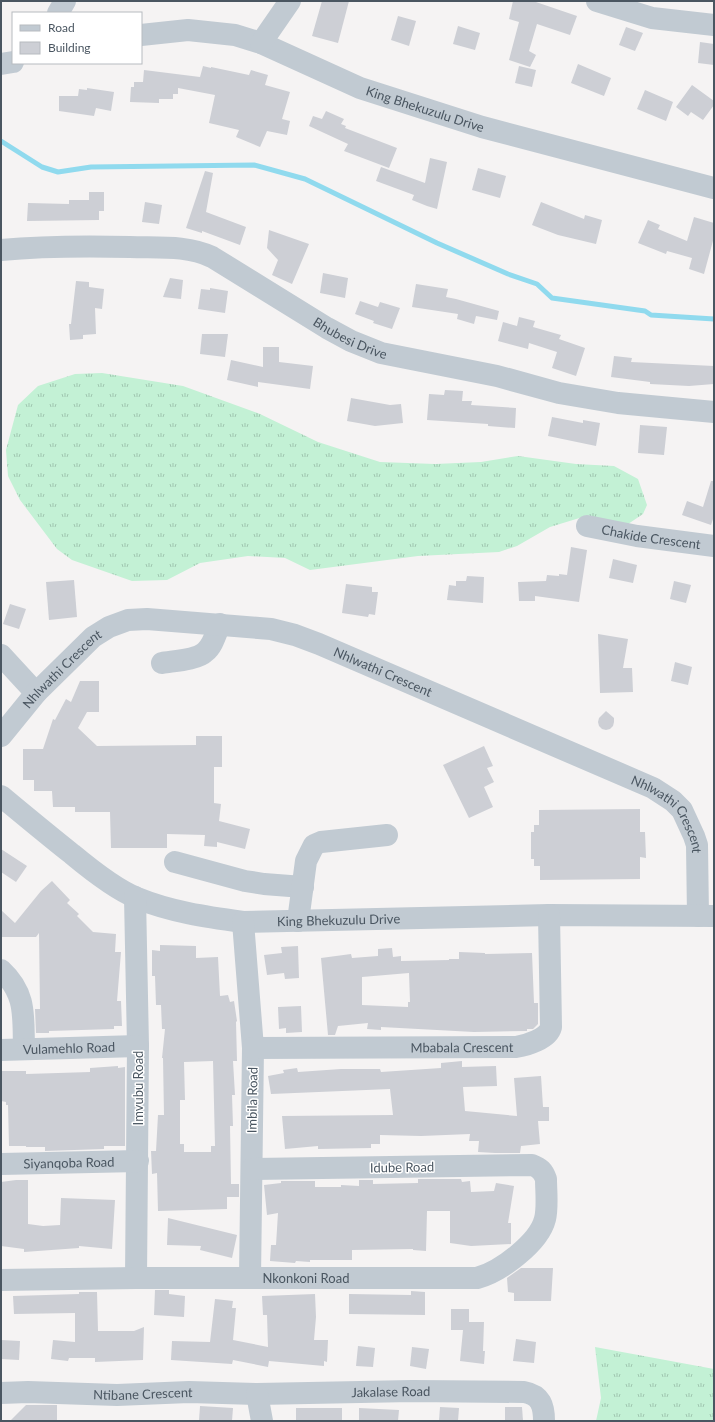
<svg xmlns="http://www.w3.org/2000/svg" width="715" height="1422" font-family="Lato,sans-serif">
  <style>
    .grass { fill: url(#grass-tufts) }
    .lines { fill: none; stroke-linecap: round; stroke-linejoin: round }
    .stream { stroke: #90daee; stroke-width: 5 }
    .building { fill: #cdcfd5; fill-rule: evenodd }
    .minor { stroke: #c1cad2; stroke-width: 22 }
    .labels { text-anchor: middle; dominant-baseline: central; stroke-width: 3; stroke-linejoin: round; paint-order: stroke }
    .street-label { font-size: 13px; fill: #4a5661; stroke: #fff }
  </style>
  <defs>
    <pattern id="grass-tufts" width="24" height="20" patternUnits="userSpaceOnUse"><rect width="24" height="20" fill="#c3f1d5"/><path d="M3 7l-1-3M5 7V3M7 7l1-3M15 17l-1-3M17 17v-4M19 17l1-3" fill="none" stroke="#a0c6b0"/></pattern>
  </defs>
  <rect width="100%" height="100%" fill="#f5f3f3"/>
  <g class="grass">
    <path d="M102,373L183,386L260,414L318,442L380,462L435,464L481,462L518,456L576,464L614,466L638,479L647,505L643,514L628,524L586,516L550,527L517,546L499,552L418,556L310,570L285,558L248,556L200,563L167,580L132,581L72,560L57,549L20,500L8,476L6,450L18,405L38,386L75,374Z"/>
    <path d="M595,1347L714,1369V1421H596L601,1398Z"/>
  </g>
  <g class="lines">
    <path class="stream" d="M1,141L42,167L58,172L91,167L254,165L305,179L437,243L508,274L537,284L552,298L645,311L651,315L714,319"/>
  </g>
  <g class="building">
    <path d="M322,1H349L338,43L312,36Z"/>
    <path d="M513,1H533L577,16L570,35L537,24L529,51L536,55L530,67L509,60L519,22L509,19Z"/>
    <path d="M398,16L416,21L409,46L391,40Z"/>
    <path d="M458,26L480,33L475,50L453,44Z"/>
    <path d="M626,27L643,33L635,51L619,45Z"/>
    <path d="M700,42L714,44V65L698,63Z"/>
    <path d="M578,64L611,78L604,96L571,83Z"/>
    <path d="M203,66L211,68V67L249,75L251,70L268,75L265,85L290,92L282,119L290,121L287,135L267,131L260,147L236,137L239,130L209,123L215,95L178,88V94H173V99H159V103L130,102L131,87H134V82H143L144,70L200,77Z"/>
    <path d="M519,66L536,70L532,87L515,83Z"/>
    <path d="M692,85L714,101V105L703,120L691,112L688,116L676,107Z"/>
    <path d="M87,88L114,92L111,111L96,108L94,116L59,111V96H78L79,89L87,90Z"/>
    <path d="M645,90L673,102L666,121L637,109Z"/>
    <path d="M326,111L344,119L341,124L346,126L345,128L397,148L389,168L344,151L348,144L309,126L313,116L322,119Z"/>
    <path d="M430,158L447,162L437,209L427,206L412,200L414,195L376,181L381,167L425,183Z"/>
    <path d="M478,168L506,176L500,198L472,190Z"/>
    <path d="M205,171L213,173L206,212L246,227L240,245L202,231V233L186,228Z"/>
    <path d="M89,192H104V211H99V220L27,221L28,203L69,204V200H89Z"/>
    <path d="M145,202L162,205L159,224L142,222Z"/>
    <path d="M541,202L584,219L585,215L602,220L596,244L558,235L532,225Z"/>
    <path d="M694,217L714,223V237L704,274L689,269L692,258L667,251L666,254L638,243L648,220L660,225L658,229L687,241Z"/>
    <path d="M269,230L309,244L292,284L272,275L278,260L267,248Z"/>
    <path d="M323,273L348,278L345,298L320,293Z"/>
    <path d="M170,278L183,280L181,299L163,297Z"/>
    <path d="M76,281L89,282V287L104,289L102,309L95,308L96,334L83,335V339L70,340L69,324H71Z"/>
    <path d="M416,284L448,289L446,297L456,299L499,311L497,320L476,316L474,324L457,319L458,314L412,307Z"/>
    <path d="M210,288L228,291L225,313L198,309L201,289L210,290Z"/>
    <path d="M360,301L378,307L380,302L400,308L392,329L373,323L374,321L355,314Z"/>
    <path d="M519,317L535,321L533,327L561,335L559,339L585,348L576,376L552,368L557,352L529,343L528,349L498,341L503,322L517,326Z"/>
    <path d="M202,334H228L225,357L200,354Z"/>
    <path d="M263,347H279V362L313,366L310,389L258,382V387L227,380L231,360L263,367Z"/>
    <path d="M614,356L632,358L631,362L714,366V384L689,386L650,384V382L611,377Z"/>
    <path d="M445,390L463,391L462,401H472L471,405L516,408L515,428L488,426V424L427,420L429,394L444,395Z"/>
    <path d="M351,398L390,405L401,404L403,423L375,426L347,421Z"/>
    <path d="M552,417L583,423V420L600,423L596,446L548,436Z"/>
    <path d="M640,425L667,427L664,455L638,453Z"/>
    <path d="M711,481H714V516L711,525L682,515L687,501L703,507Z"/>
    <path d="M571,547L587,550L579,602L535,596V601H519L518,582L546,581L547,575L559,576V574L567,575Z"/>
    <path d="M613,559L637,565L633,583L609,578Z"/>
    <path d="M467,576L484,577L483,603L447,600L449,585L456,586V581H466Z"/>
    <path d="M74,580L77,617L49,620L46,582Z"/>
    <path d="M674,581L691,585L686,603L670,599Z"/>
    <path d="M346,584L372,587V592H378L375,615L369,614L368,617L342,613Z"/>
    <path d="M10,604L26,609L19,629L3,624Z"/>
    <path d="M598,634L628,639L623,668H632L633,692L600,693Z"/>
    <path d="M675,662L692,667L688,685L671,681Z"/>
    <path d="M80,681H99V712H87L78,728L97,746L196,745V736H222V767H214V803L221,804L219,821L250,829L245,849L217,842V847L204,846L205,835L167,834V848H111L110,812H75V807H53L52,791H34V780H23V749H43L53,719L55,720L66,699L71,702Z"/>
    <path d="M606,711L614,718V722L613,726L610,729L606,730L602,729L599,726L598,722L599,718Z"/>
    <path d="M484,746L493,766L487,768L494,782L484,787L493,807L469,818L443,765Z"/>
    <path d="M640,809V832H645L646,858L640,857V879L540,880V866H534V859H531V832H534V825H539V810Z"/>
    <path d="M1,849L27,866L16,882L1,872Z"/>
    <path d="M52,881L70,900L67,903L79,914L77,916L93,932L116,934L115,952H121L117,1001H121L122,1026H114V1029L49,1031V1033H36L35,1009H40L39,933L36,937H1V910L15,923L41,891Z"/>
    <path d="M160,945L196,946V958L218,957L220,996L228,995L230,1002L234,1001L237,1021L236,1022L237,1061H233L235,1095H232L233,1126H230L231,1184H239V1197H227V1209L158,1211L157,1173L152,1174L151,1151H156L158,1115H164L163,1058H162L165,1029H162L161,1005H156L155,976H152V950L160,951ZM213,1061L215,1146H211V1152H184V1144H180V1100H185L184,1062Z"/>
    <path d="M298,946L299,978L285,979L284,973L267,975L264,955L282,953L281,947Z"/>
    <path d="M392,948L393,957L401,956V961L449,960V959H459V952L485,953V954L532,953L534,1003H538V1024L533,1029H527V1031L474,1032L381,1027V1030L367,1029L368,1023L338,1026L335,1035H328L321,958L351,954L352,958L378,956V949ZM409,973L410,1002H408V1007L362,1005V977Z"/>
    <path d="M301,1006L302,1032L286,1033V1028L279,1029L278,1007Z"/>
    <path d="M462,1061V1067L496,1066L497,1086L463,1087L465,1111L517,1116L514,1078L541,1076L543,1107H549V1121H538L540,1144L521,1146L520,1153H495L478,1152L479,1141H469L470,1134L421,1136L380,1135V1144H371V1148L318,1149V1146L285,1149L282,1116L393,1115L390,1089L271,1094L268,1076L284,1073L283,1070L297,1068L298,1072L341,1069H380L381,1072L441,1068V1063Z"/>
    <path d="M118,1066V1068L125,1067V1146H104V1149L45,1151V1147H26V1146H9L8,1105H6V1102L1,1101V1071H26V1074L90,1072V1068Z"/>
    <path d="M418,1179H461L462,1182L470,1181L471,1192L494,1191L496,1183L514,1186L508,1223H511V1244L471,1246L450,1243V1211H427L426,1251L413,1250V1249L352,1250V1260H310V1262L296,1261L295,1263L270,1261L271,1245H276L278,1213L267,1215L264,1185L281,1183V1181H315V1187H341V1185L359,1186V1180H373V1184L418,1183Z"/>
    <path d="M16,1180H28V1224L43,1226L60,1225L61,1198L115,1200L112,1249L79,1246V1248L24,1252V1249L1,1246V1182Z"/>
    <path d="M168,1218L237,1235L232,1258L200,1250L201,1246L167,1245Z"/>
    <path d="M521,1268H553L551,1301H514V1293L508,1292L507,1278Z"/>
    <path d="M155,1290H169V1294L185,1296L184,1317L154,1315Z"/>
    <path d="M411,1291L425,1292V1315L349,1314V1294L411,1295Z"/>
    <path d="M79,1292H97L98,1331H134L144,1327L143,1360L95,1362V1358H69L68,1361L51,1359L53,1340L75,1342V1313L14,1314L13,1296L79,1294Z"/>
    <path d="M315,1294L316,1317L314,1340H328L327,1362L324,1361V1366L269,1361L268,1367L233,1360L232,1364L171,1360L172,1341L210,1342L215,1299L233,1301L232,1308H236L233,1340L268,1347L267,1315H263L262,1296Z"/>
    <path d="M451,1309H469V1322H484L483,1351H485L484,1364L460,1361L463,1330H451Z"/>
    <path d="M516,1339L536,1342L534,1363L513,1361Z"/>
    <path d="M1,1340L20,1341L19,1360L1,1359Z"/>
    <path d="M358,1346L375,1348L373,1367L356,1366Z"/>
    <path d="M412,1347L429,1349L426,1369L410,1366Z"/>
    <path d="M26,1405H57V1421H10Z"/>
    <path d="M200,1406L233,1408L232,1421H199Z"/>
    <path d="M440,1407L459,1408L458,1421H439Z"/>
    <path d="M505,1407H522L523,1421H505Z"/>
    <rect x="296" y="1408" width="46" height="13"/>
    <path d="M359,1408L399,1410L398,1421H359Z"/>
  </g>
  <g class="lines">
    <g class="minor">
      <path d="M597,1L652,18L714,25"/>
      <path d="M58,13L65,1"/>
      <path id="s1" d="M141,35L188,30L235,35L261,43L360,88L482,127L714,188"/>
      <path d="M261,43L290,1"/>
      <path d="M1,64L13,62"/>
      <path id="s2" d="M1,250C44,246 87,246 130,247C158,248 187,245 212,257L327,328L351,341L381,353L497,376L559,393L618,403L714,412"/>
      <path id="s3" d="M587,526L637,536L714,546"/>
      <path d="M1,655L36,693"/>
      <path d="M162,663C173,661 197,660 205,652C213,646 216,633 220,624"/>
      <path id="s4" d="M1,736L36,693L93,637L109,627L128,620L147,619L271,629L295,635L319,644L653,788L673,801L682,810L694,836L697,845L698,916"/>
      <path id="s5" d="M1,796C24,815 48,835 72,854C90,869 115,889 137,898C171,912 207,917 243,922L549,915L714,916"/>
      <path d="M175,862L245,881L264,884L303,887"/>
      <path d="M135,897L138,1046L136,1278"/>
      <path d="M298,921L306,861L314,845L321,842L387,835"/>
      <path d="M243,922L253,1048L250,1278"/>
      <path d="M1,970C27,994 23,1017 24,1049"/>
      <path id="s6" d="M253,1048L516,1047C527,1045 548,1039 551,1027L549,915"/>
      <path id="s7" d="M1,1050L138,1046"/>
      <path id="s8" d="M1,1164L138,1161"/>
      <path id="s9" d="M1,1280L136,1278H477C500,1272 539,1243 545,1219C548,1207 546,1191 546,1179C543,1171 540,1168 532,1165L252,1169"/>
      <path id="s10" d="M1,1393L28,1392L117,1395L189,1392L257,1394L412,1391L524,1392C541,1395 544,1406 544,1421"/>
      <path d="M257,1394L262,1421"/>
    </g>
  </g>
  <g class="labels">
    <g class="street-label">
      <text stroke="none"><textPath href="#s1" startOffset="299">King Bhekuzulu Drive</textPath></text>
      <text stroke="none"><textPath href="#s2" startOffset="373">Bhubesi Drive</textPath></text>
      <text stroke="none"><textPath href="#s3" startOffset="65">Chakide Crescent</textPath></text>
      <text stroke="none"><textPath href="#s4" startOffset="91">Nhlwathi Crescent</textPath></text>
      <text stroke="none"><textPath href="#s4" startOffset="438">Nhlwathi Crescent</textPath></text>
      <text stroke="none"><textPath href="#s4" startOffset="762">Nhlwathi Crescent</textPath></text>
      <text stroke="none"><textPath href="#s5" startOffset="375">King Bhekuzulu Drive</textPath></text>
      <text stroke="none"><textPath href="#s6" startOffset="209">Mbabala Crescent</textPath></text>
      <text stroke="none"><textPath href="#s7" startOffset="68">Vulamehlo Road</textPath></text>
      <text transform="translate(138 1088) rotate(-90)">Imvubu Road</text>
      <text transform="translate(252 1100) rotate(-89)">Imbila Road</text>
      <text stroke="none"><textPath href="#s8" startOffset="68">Siyanqoba Road</textPath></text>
      <text transform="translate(402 1167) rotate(-1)">Idube Road</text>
      <text stroke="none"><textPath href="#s9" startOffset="305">Nkonkoni Road</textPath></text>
      <text stroke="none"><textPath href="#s10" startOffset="390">Jakalase Road</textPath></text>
      <text stroke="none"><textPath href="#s10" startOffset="142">Ntibane Crescent</textPath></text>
    </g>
  </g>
  <rect width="715" height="1422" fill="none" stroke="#4a5661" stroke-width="4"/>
  <rect x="12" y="12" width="130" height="52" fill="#ffffff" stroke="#b7bbc0"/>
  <rect x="20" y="25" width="20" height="6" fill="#c1cad2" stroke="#b7bbc0"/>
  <text x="48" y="32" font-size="12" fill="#4a5661">Road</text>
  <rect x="20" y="42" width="20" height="12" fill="#cdcfd5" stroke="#b7bbc0"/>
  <text x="48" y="52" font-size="12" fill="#4a5661">Building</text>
</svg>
